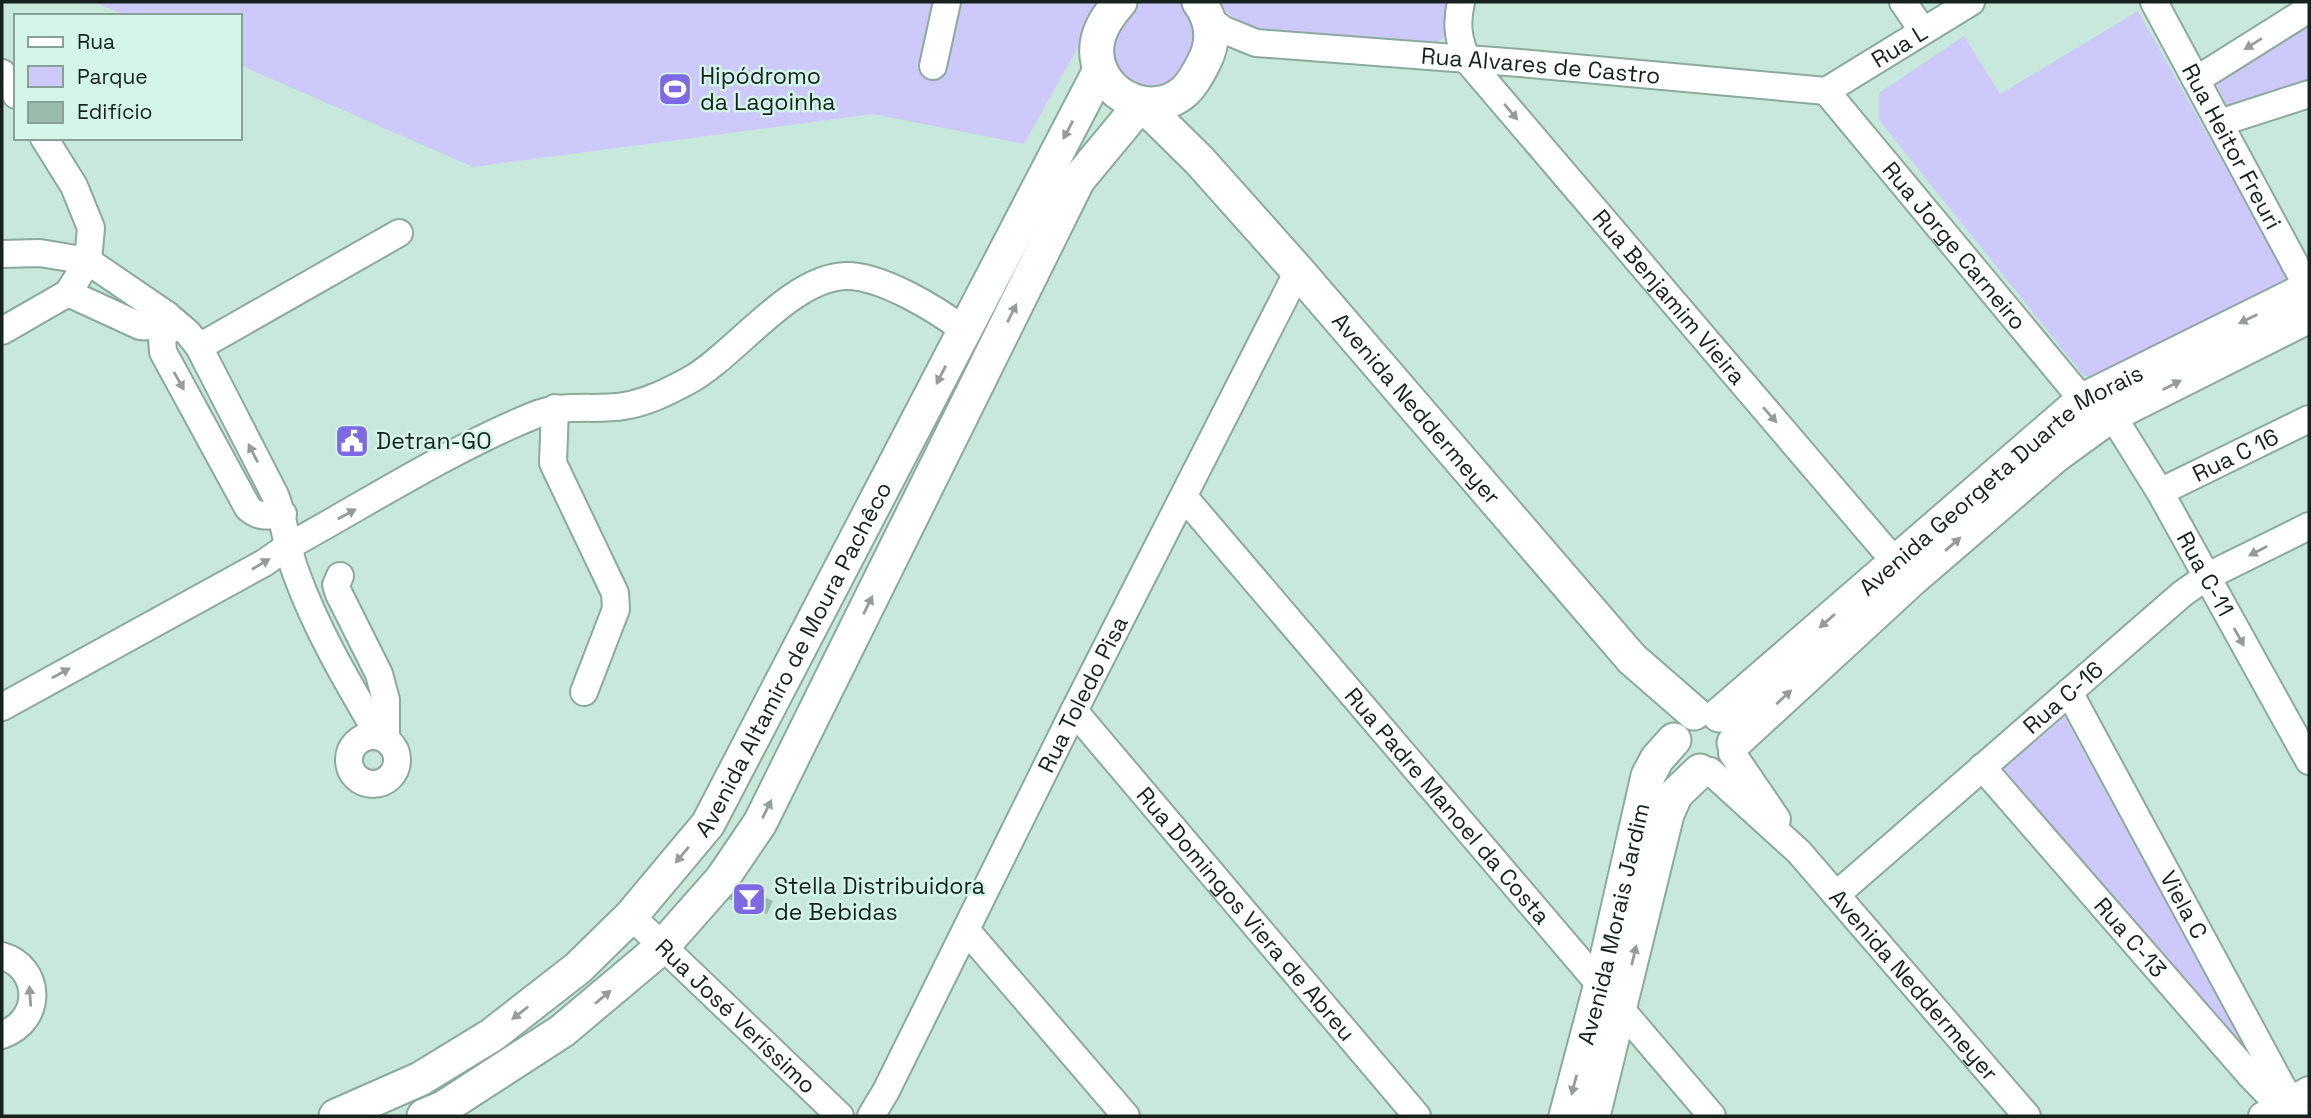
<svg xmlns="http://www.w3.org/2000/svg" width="2311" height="1118" font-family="'Space Grotesk',sans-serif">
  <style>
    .green { fill: #cdc9fa }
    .building { fill: #9bbbad }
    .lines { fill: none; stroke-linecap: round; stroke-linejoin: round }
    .minor-casing { stroke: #8baa9d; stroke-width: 30 }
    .major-casing { stroke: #8baa9d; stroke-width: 37 }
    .minor { stroke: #fff; stroke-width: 26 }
    .major { stroke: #fff; stroke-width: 33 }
    .oneway { fill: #969c99 }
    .labels { text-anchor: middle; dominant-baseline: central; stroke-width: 5; stroke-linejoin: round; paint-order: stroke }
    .street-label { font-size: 23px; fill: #16221d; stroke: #d4f5e7 }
    .poi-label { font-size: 23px; fill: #16221d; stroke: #d4f5e7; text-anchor: start }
  </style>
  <rect width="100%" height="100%" fill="#c7e8da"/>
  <g class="green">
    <path d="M94,2H1103L1024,144L873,114L473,167L240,65V16H126Z"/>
    <path d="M1133,2H1192L1202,57L1152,97L1114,81L1109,39Z"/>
    <path d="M1221,2H1453L1446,35L1430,48L1254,30L1223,10Z"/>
    <path d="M2138,11L2287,277L2284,291L2107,377L2084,376L1879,120V93L1964,36L2000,94Z"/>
    <path d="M2309,22V84L2230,110L2215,82Z"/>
    <path d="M2064,716L2260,1074L2003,769Z"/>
  </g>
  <path class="building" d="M735,884L773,901L767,914L723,897Z"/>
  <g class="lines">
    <g class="minor-casing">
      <g id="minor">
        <path id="s1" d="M1461,2C1456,24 1458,39 1467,60L1908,577"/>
        <path d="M1903,2L1923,31"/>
        <path id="s2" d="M2154,2L2309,290"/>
        <path id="s3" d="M1211,21L1224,30L1256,43L1520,63L1826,91"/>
        <path d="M933,66L947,2"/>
        <path d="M2,73L16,95"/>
        <path d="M2196,80L2309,9"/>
        <path id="s4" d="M1826,91L2081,398L2110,416L2117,423L2160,492L2309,761"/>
        <path id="s5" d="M1826,91L1971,2"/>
        <path d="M2219,123L2309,94"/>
        <path d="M2,254L40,253L88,261L167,315L188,333L199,347L275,495C285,521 286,547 296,573C317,631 348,683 379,736"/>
        <path d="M68,293L140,326C152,328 157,322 167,315"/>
        <path d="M176,323L162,337L163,352L248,508C259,518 268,516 283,514"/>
        <path d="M2,331L68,293L88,261L91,228L74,186L44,138"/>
        <path d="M199,347L399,233"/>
        <path d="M555,408L553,463L615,593L616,609L584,692"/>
        <path id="s6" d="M2160,492L2309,419"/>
        <path id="s7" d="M1184,497L1712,1116"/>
        <path d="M340,576L336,585L339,594L379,674L386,700V739"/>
        <path id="s8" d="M2069,692L2298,1116"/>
        <path d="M2,707L264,563L287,547C369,502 449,450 535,415C564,403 594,411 624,406C648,402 667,392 688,381C736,355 788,279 845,276C881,275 936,309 964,330"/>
        <path id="s9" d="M1074,711L1417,1116"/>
        <circle cx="373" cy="760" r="24"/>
        <path d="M1732,753L1777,819"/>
        <path id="s10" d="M1982,767L2250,1075L2280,1106"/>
        <path id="s11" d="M1710,771L1799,852L2027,1116"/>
        <path id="s12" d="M1836,895L2182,594L2206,577L2309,526"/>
        <path id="s13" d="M631,916L840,1116"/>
        <path d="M967,931L1126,1116"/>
        <path d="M2,956C41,967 44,1020 2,1035"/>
        <path id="s14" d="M871,1116L886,1091L1074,711L1298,271"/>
        <path d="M2262,1116L2309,1090"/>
      </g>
    </g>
    <g class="major-casing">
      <g id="major">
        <path d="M1120,2C1111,12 1101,26 1098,39C1087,89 1149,125 1186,90C1194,82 1199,72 1204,62C1215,41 1213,21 1199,2"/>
        <path id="s15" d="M1142,104L1199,160L1298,271L1632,659L1694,713"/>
        <path id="s16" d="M1719,715L2083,400L2309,288"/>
        <path d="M1734,743L1911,580L2055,456L2110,416L2309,316"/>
        <path id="s17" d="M336,1116L420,1079L492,1035L578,968L631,916L708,824L1100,70"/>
        <path d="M424,1116L443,1108L562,1031L662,947L722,879L760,823L1078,180L1141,104"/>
        <path id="s18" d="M1566,1116L1601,984L1648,776L1657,759L1674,740"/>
        <path d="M1593,1116L1667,814L1676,794L1700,771"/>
      </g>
    </g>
    <use href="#minor" class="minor"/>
    <use href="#major" class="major"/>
  </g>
  <defs><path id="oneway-solid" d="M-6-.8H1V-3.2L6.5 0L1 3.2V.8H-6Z" transform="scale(1.75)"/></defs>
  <g class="oneway">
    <use href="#oneway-solid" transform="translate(2253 44) rotate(148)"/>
    <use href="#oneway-solid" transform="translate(1511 112) rotate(50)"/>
    <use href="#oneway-solid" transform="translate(1068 130) rotate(118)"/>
    <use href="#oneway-solid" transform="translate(1012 313) rotate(-64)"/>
    <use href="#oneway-solid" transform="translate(2248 319) rotate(154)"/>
    <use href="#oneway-solid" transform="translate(941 375) rotate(117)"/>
    <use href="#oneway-solid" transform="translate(179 381) rotate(61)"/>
    <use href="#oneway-solid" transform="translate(2172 385) rotate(-27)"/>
    <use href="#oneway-solid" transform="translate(1770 415) rotate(49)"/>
    <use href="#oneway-solid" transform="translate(253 453) rotate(-117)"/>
    <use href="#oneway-solid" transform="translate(347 514) rotate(-29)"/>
    <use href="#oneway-solid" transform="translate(1953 544) rotate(-41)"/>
    <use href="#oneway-solid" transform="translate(2258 551) rotate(153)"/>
    <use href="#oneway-solid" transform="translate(261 564) rotate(-31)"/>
    <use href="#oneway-solid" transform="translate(868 605) rotate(-64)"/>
    <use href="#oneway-solid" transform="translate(1827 621) rotate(139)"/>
    <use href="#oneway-solid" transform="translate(2239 637) rotate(61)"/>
    <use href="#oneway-solid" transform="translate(61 673) rotate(-29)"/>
    <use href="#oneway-solid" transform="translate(1784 697) rotate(-43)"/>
    <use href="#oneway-solid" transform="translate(767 809) rotate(-64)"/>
    <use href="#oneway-solid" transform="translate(682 855) rotate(130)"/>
    <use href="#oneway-solid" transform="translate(1634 955) rotate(-77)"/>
    <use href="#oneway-solid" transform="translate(30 996) rotate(-94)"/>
    <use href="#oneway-solid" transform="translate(603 997) rotate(-40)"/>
    <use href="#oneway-solid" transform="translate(520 1013) rotate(142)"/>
    <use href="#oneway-solid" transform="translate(1574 1085) rotate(105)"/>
  </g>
  <defs>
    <g id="stadium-square" transform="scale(1.75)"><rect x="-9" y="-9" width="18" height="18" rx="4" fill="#7e68e3" stroke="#d4f5e7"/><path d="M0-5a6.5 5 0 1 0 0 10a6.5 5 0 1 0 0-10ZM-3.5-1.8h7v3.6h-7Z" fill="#fff"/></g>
    <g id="civic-square" transform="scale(1.75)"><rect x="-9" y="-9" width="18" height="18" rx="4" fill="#7e68e3" stroke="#d4f5e7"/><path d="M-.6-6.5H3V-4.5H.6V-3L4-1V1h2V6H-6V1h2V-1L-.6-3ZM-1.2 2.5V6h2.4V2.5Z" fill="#fff"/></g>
    <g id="bar-square" transform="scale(1.75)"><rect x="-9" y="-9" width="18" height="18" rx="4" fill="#7e68e3" stroke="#d4f5e7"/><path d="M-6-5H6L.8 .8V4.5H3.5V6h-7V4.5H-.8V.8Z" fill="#fff"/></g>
  </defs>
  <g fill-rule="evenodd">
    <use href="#stadium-square" x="675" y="89"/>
    <use href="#civic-square" x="352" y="441"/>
    <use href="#bar-square" x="749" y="899"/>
  </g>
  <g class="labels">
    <g class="street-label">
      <text stroke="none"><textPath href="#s5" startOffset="86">Rua L</textPath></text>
      <text stroke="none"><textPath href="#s3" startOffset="336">Rua Alvares de Castro</textPath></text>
      <text stroke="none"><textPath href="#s2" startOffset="164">Rua Heitor Freuri</textPath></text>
      <text stroke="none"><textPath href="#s4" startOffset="201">Rua Jorge Carneiro</textPath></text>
      <text stroke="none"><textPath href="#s1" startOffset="371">Rua Benjamim Vieira</textPath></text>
      <text stroke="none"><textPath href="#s15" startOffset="410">Avenida Neddermeyer</textPath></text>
      <text stroke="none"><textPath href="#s6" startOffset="84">Rua C 16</textPath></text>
      <text stroke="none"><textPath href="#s16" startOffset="368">Avenida Georgeta Duarte Morais</textPath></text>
      <text stroke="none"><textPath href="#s4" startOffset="618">Rua C-11</textPath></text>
      <text stroke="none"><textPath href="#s17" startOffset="665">Avenida Altamiro de Moura Pachêco</textPath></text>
      <text stroke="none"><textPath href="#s14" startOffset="472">Rua Toledo Pisa</textPath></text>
      <text stroke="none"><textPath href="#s12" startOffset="301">Rua C-16</textPath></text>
      <text stroke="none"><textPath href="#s7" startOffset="406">Rua Padre Manoel da Costa</textPath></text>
      <text stroke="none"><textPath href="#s8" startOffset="242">Viela C</textPath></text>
      <text stroke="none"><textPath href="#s9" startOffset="266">Rua Domingos Viera de Abreu</textPath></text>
      <text stroke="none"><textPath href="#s18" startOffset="198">Avenida Morais Jardim</textPath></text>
      <text stroke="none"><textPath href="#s10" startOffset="226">Rua C-13</textPath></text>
      <text stroke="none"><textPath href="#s11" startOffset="296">Avenida Neddermeyer</textPath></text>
      <text stroke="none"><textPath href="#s13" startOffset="145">Rua José Veríssimo</textPath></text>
    </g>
    <g class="poi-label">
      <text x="700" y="76">Hipódromo<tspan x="700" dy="26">da Lagoinha</tspan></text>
      <text x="376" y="441">Detran-GO</text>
      <text x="774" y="886">Stella Distribuidora<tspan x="774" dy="26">de Bebidas</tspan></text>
    </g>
  </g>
  <rect width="2311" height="1118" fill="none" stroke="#16221d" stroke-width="7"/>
  <rect x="14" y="14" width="228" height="126" fill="#d4f5e7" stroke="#88a196" stroke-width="2"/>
  <rect x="28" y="37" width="35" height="10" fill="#ffffff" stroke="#88a196" stroke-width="2"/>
  <text x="77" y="49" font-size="21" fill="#16221d">Rua</text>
  <rect x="28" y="66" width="35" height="21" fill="#cdc9fa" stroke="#88a196" stroke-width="2"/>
  <text x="77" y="84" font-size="21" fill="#16221d">Parque</text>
  <rect x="28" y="102" width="35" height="21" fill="#9bbbad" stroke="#88a196" stroke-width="2"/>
  <text x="77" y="119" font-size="21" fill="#16221d">Edifício</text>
</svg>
